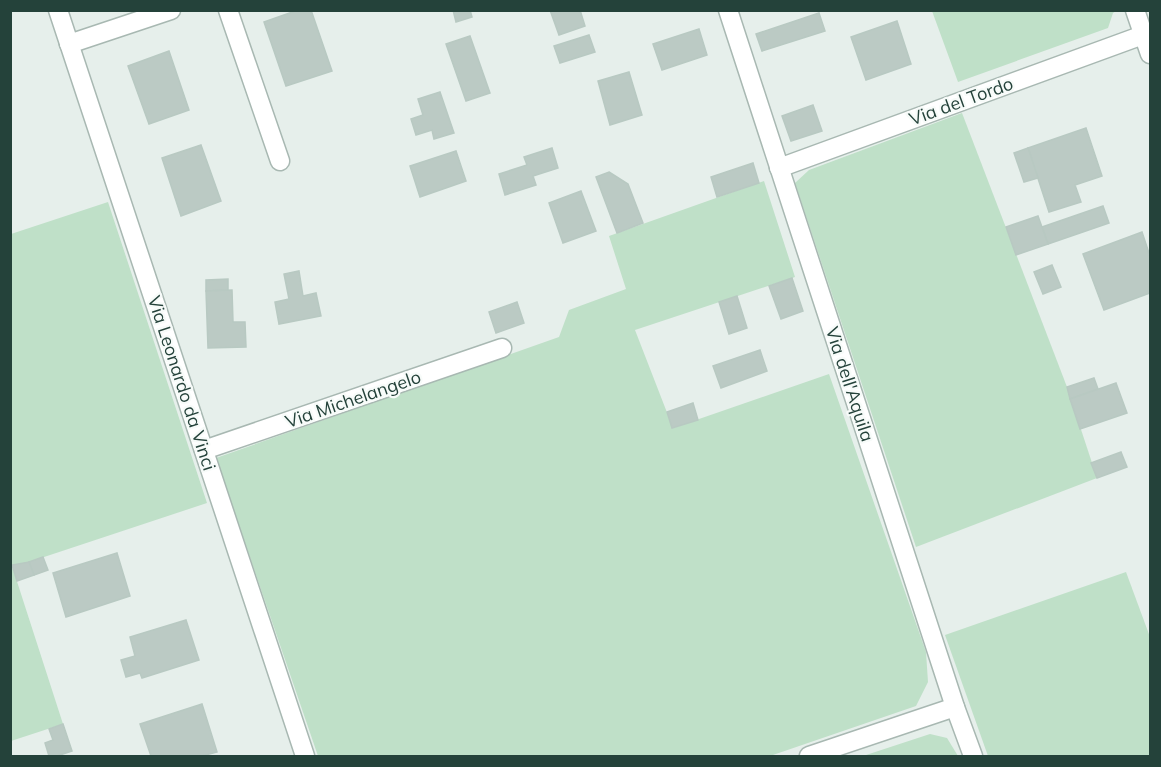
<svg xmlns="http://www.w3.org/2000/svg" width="1161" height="767" font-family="Mulish,sans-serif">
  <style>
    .green { fill: #bfe0c8 }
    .building { fill: #bbcac4; stroke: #b8c9c2; stroke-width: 1.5 }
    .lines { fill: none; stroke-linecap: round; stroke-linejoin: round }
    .minor-casing { stroke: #a8b8b2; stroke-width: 21 }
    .minor { stroke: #fff; stroke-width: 18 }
    .labels { text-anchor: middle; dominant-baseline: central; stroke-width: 4.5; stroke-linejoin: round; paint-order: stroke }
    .street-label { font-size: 18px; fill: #24423a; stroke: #f7fbf9 }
  </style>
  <rect width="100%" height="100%" fill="#e6efeb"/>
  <g class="green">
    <path d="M932,11V10L1116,11L1113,13L1108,28L958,82Z"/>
    <path d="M962,113L1067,387L1097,478L916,547L795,183L809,170Z"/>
    <path d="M764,181L795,277L635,330L673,428L829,374L926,652L928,682L916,706L770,756H318L216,458L559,337L569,310L626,289L609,236Z"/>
    <path d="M108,202L207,503L29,562L12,566L63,724L11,741V234Z"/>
    <path d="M1126,572L1150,637V756H988L945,635Z"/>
    <path d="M930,734L947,738L958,756H863Z"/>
  </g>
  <g class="building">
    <path d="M298,10H311L332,71L286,86L264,22Z"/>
    <path d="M453,10H470L472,17L456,22Z"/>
    <path d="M550,10H580L585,26L559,35Z"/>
    <path d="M819,13L825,31L762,51L756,34Z"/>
    <path d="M897,21L911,64L866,80L851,37Z"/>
    <path d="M699,29L707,55L662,70L653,44Z"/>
    <path d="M589,35L595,52L560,63L554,46Z"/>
    <path d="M470,36L490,93L466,101L446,44Z"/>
    <path d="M169,51L189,110L149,124L128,66Z"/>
    <path d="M629,72L642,115L610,125L598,81Z"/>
    <path d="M440,92L454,133L434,139L432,130L416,135L411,119L423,115L418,99Z"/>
    <path d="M813,105L822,131L791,141L782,116Z"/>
    <path d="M1086,128L1102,176L1075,185L1081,202L1049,212L1028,148Z"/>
    <path d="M201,145L221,201L181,216L162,158Z"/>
    <path d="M552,148L558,168L533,176L536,185L505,195L499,174L527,165L524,157Z"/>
    <path d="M1028,148L1038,178L1024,182L1014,153Z"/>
    <path d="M456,151L466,181L420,197L410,166Z"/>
    <path d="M753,163L759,183L717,197L711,177Z"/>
    <path d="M609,172L628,184L643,223L617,233L596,177Z"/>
    <path d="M581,191L596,231L563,243L549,203Z"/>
    <path d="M1103,206L1109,223L1048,244L1042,227Z"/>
    <path d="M1038,216L1048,244L1016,255L1006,227Z"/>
    <path d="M1142,232L1150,256V293L1104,310L1083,254Z"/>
    <path d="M1052,265L1061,287L1043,294L1034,272Z"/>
    <path d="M299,271L303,296L316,293L321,316L279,324L275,302L289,299L284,274Z"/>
    <path d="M792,278L803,311L781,319L769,286Z"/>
    <path d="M228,279V290L206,291V280Z"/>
    <path d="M232,290L233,322H245L246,347L208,348L206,291Z"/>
    <path d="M737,296L747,328L729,334L719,302Z"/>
    <path d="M517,302L524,323L496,333L489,312Z"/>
    <path d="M760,350L767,371L721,388L713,366Z"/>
    <path d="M1094,378L1098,389L1070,399L1067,387Z"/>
    <path d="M1116,383L1127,413L1080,429L1070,399Z"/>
    <path d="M693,403L698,420L672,428L667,412Z"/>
    <path d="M1121,452L1127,467L1097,478L1091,463Z"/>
    <path d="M117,553L130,596L66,617L53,573Z"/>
    <path d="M43,557L48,570L34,575L29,562Z"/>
    <path d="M29,562L34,575L17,581L12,565Z"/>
    <path d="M186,620L199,660L142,678L140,673L126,677L121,660L135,656L130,637Z"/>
    <path d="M202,704L217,752L202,756H151L140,724Z"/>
    <path d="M63,724L72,751L57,756H49L45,743L53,740L49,729Z"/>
  </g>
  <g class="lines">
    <g class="minor-casing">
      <g id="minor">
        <path d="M58,10L305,756"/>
        <path d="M228,10L280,161"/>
        <path d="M728,10L955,707L973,756"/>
        <path d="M1135,10L1150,54"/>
        <path d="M69,44L171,10"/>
        <path d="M779,168L1143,35"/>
        <path d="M204,450L502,348"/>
        <path d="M809,756L955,707"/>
      </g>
    </g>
    <use href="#minor" class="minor"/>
  </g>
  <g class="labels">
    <g class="street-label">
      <text transform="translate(961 101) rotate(-20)">Via del Tordo</text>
      <text transform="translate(182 383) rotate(72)">Via Leonardo da Vinci</text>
      <text transform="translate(850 384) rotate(72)">Via dell'Aquila</text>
      <text transform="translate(353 399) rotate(-19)">Via Michelangelo</text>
    </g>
  </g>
  <rect width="1161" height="767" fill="none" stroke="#24423a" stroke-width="24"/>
</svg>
